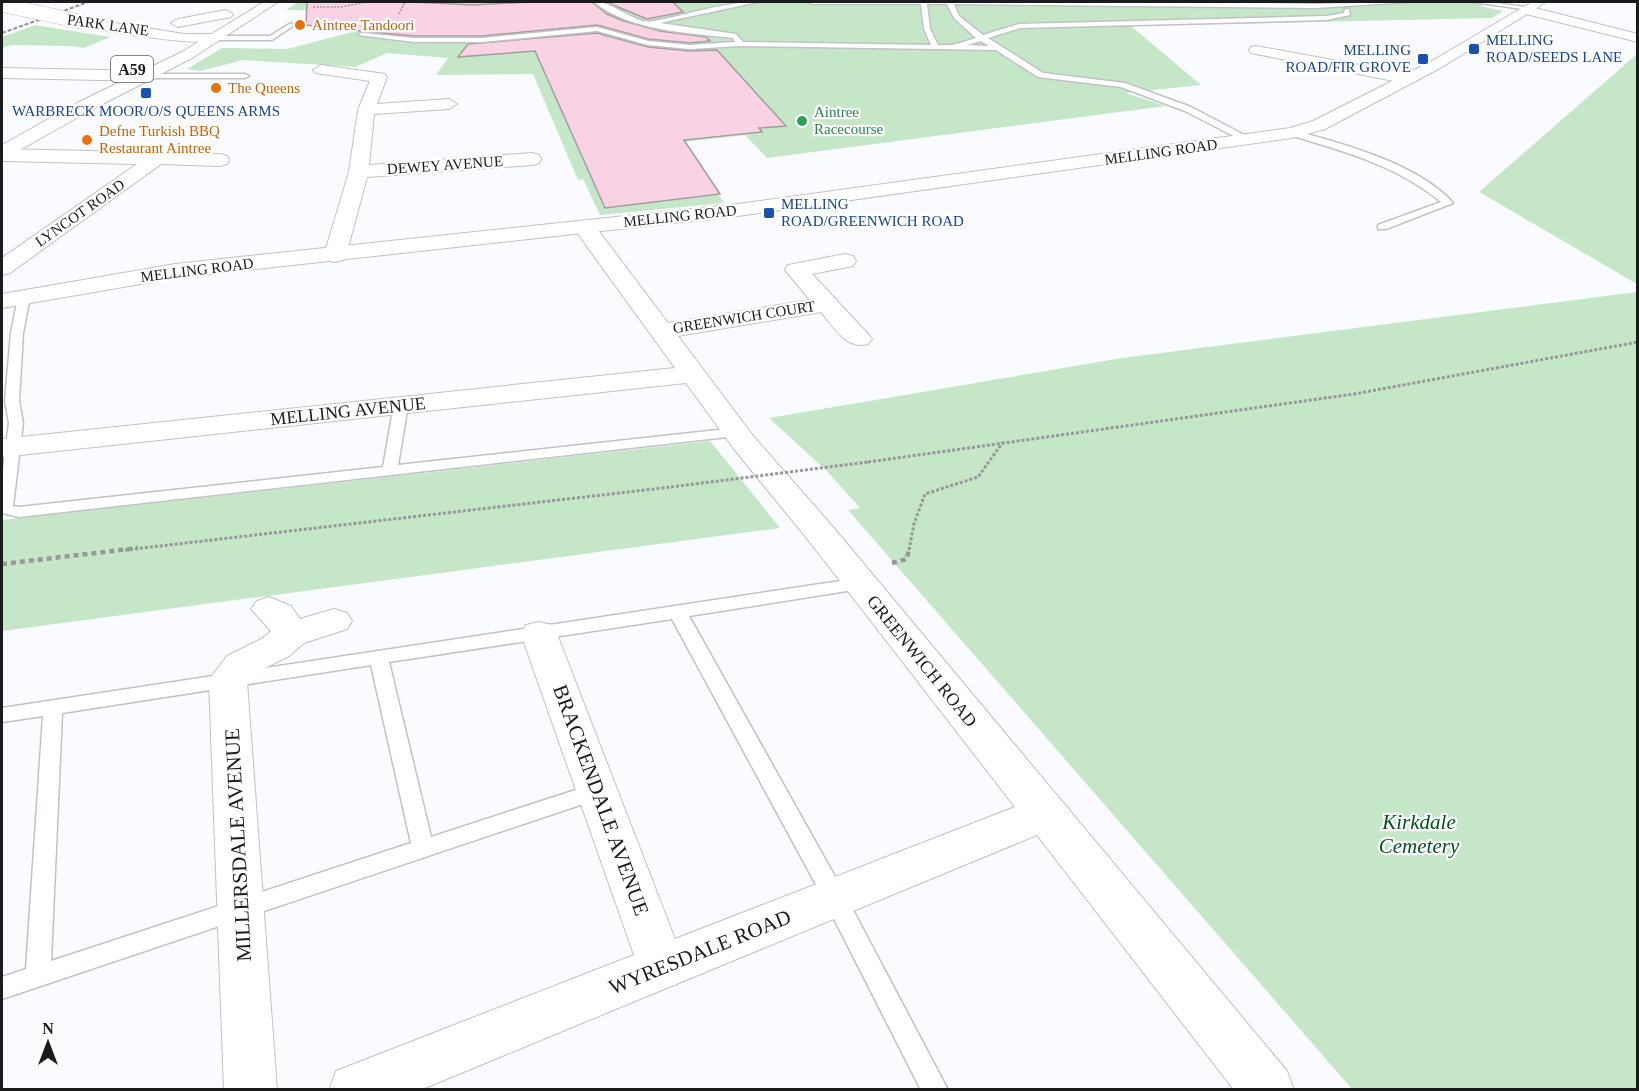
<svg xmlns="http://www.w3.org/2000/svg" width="1639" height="1091" font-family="'Times New Roman',serif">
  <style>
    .green { fill: #c5e7c8 }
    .building { fill: #f9d2e3; stroke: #a19e9f; stroke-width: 1.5 }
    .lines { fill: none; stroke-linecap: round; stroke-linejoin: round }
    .lane-casing { stroke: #c1c2c5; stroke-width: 3 }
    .street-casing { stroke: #c1c2c5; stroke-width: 2 }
    .secondary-casing { stroke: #c1c2c5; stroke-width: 2 }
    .highway-casing { stroke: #c1c2c5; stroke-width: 2 }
    .path-far2 { stroke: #97989a; stroke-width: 1.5; stroke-dasharray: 2 1.5; stroke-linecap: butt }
    .path-far1 { stroke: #97989a; stroke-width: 3; stroke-dasharray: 3 2; stroke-linecap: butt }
    .path { stroke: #97989a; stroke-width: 4.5; stroke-dasharray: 5 4; stroke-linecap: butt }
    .lane { fill: #fff; fill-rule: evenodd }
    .street { fill: #fff; fill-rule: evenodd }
    .secondary { fill: #fff; fill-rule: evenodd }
    .highway { fill: #fff; fill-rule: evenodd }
    .rail { stroke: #909194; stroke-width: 2; stroke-dasharray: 4 2; stroke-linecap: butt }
    .secondary-bridge-casing { stroke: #c1c2c5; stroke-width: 15; stroke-linecap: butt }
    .path-bridge { stroke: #97989a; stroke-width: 3; stroke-dasharray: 3 2; stroke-linecap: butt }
    .secondary-bridge { stroke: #fff; stroke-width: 14 }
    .food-dot { fill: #e8710a; stroke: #fff; stroke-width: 2 }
    .transit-dot { fill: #1a4fb4; stroke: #fff; stroke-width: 2 }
    .leisure-dot { fill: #2e9e5b; stroke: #fff; stroke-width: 2 }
    .labels { text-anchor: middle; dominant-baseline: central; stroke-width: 4.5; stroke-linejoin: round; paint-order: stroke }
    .far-street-label { font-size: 15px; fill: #1a1b1c; stroke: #fff }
    .far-food-label { font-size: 15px; fill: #c56008; stroke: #fff; text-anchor: start }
    .far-transit-label { font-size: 15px; fill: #164399; stroke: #fff; text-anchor: start }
    .far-leisure-label { font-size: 15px; fill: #27864d; stroke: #fff; text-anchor: start }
    .shield { fill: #fff; stroke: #5f5f60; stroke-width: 1.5 }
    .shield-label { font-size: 16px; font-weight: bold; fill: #1a1b1c }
    .street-label { font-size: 18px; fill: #1a1b1c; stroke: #fff }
    .near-street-label { font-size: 21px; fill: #1a1b1c; stroke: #fff }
    .near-park-label { font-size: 21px; font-style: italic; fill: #00521c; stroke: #fff }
  </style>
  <rect width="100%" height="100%" fill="#fafbff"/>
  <g class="green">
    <path d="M298,2H1485L1481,6L1503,11L1492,18L1131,26L1201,85L1126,93L1166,106L767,158L745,135L684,142L724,203L600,215L583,179L578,180L533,74L436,75L448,58L387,53L355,67L243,60L201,71L187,69L222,48L287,49L360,30L352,11L286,10Z"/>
    <path d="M35,25L110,37L84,48L70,46L11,45L2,48V37Z"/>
    <path d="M1637,54V284L1479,192Z"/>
    <path d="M1637,292V1089H1352L848,510L860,508L827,471L769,418L1122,358Z"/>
    <path d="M710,441L780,528L2,631V520Z"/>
  </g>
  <g class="building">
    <path d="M307,2H412L473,5L529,2H592L607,14L624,21L660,31L706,37L710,41L690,43L648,39L597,25L482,36H414L361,31L306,25Z"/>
    <path d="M606,2H673L683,12L647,19Z"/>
    <path d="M597,33L648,47L690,51L717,50L786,126L759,128L762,132L684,140L720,194L605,208L535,51L458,57L468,44Z"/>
  </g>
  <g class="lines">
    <g class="lane-casing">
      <g id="lane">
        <path d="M594,2C613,0 634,25 654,21C689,15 721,2 758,2L660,23L736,34L743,42L931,45L924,29L921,4H812L809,2H1201L1316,4L1409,2L1316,8L954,4L959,16L983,35L1019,24L1327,16L1344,13L1345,9H1349L1350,15L1327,20L1020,28L988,38L1043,73L1125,83L1191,107L1250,138L1252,140L1247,143L1185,111L1121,87L1038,77L996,50L740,46L690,49L648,45L597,31L482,42H414L358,35L362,33L414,38H482L597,27L648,41L690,45L735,42L733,38C689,33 630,31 594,2ZM927,4H947L954,18L976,38L953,45H938L930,29ZM981,41L989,46L967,45Z"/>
        <path d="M1473,2H1489L1532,8L1529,10Z"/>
        <path d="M291,23L293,26L272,40H215L211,38L215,36H270Z"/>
        <path d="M150,74H245L249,76L245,78H147L146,76Z"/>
        <path d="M1292,130C1341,143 1419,164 1453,203L1386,229H1378V225L1441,202C1398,166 1341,150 1289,135V131Z"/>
        <path d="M24,293L30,297L23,333L19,401L23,423L13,506L19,507L383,467L394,405L401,401L408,405L398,465L736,428L743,432L736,436L19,517L2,513V477L9,423L5,401L11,333L18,297Z"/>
        <path d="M860,578L866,580L869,584L866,588L689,616L843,891L948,1090H921L827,905L672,619L389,662L431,837L597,783L604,785L608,791L604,797L2,999V977L26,969L43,716L2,722V708ZM371,665L411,843L51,961L62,713Z"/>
      </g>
    </g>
    <g class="street-casing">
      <g id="street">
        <path d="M1527,6L1638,34V42L1522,13L1520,10Z"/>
        <path d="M1256,46L1409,74L1417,79L1409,84L1251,53L1249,50L1251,47Z"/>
        <path d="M321,65L385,74L387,77L377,104L449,99L457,104L449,109L374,114L369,165L532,153L539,155L541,159L539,163L532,165L367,177L346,255L343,260L335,262L327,260L324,255L349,172L358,110L370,81L316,73L313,70Z"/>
        <path d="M2,68L150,71L158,76L150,81L2,78Z"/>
        <path d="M2,149L220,154L227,156L229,160L227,164L220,166L161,164L10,273L2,275V258L137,164L2,161Z"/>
        <path d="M584,221L592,222L668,323L810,300L785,270L788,265L845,254L853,256L856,261L853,266L812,274L868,334L872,339L868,344C846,350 834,327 821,312L678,336L754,437L833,527L1287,1071L1294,1090H1234L1037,835L420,1090H329L336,1071L634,955L521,634L526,625L539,622L552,625L557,634L675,939L1015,807L809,541L734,449L686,383L2,457V439L675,368L573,227L576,222Z"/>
        <path d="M269,597L291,606L300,619L334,609L347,613L352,621L347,629L304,643L289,656L253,674L247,682L277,1090H224L209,680L227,656L263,638L271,631L251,609L257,601Z"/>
      </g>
    </g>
    <g class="secondary-casing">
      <g id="secondary">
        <path d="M1532,2H1546L1442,67L1325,129L1292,138L738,216L175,278L2,308V294L175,264L738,204L1290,128L1313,121L1432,61Z"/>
        <path d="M226,10L233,14L231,17L178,27L171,23L178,19Z"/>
        <path d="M83,18L184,34H215L222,38C210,50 99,30 78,25L76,22Z"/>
      </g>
    </g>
    <g class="highway-casing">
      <path id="highway" d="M264,2H278L192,58L91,110L9,156L2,157V145L79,102L182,52Z"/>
    </g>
    <g class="path-far2">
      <path d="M313,7H341L367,2"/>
      <path d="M399,14L405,2"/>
    </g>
    <g class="path-far1">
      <path d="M868,462L1354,394L1638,342"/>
      <path d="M125,550L671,487"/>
      <path d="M909,550L914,524L925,494L978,477L1003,442"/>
    </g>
    <g class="path">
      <path d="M892,563L907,559L909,548"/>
      <path d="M2,564L138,548"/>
    </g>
    <use href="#lane" class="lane"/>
    <use href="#street" class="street"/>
    <use href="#secondary" class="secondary"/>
    <use href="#highway" class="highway"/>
    <path class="rail" d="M2,33L88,2"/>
    <g class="secondary-bridge-casing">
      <path id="secondary-bridge" d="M2,5L83,22"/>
    </g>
    <path class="path-bridge" d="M671,487L868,462"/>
    <use href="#secondary-bridge" class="secondary-bridge"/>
  </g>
  <g class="food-dot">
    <circle cx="300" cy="25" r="6"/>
    <circle cx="216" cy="88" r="6"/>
    <circle cx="87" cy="140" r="6"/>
  </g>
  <g class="transit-dot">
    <rect x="1468" y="43" width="12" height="12" rx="3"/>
    <rect x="1417" y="53" width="12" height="12" rx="3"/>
    <rect x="140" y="87" width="12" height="12" rx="3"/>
    <rect x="763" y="207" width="12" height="12" rx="3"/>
  </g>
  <circle class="leisure-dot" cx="802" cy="121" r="6"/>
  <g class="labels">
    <g class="far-street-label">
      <text transform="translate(108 25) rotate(8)">PARK LANE</text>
      <text transform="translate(1161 152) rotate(-8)">MELLING ROAD</text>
      <text transform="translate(445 165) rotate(-4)">DEWEY AVENUE</text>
      <text transform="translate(80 213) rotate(-35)">LYNCOT ROAD</text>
      <text transform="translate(680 216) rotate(-6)">MELLING ROAD</text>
      <text transform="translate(197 270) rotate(-7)">MELLING ROAD</text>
      <text transform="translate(744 317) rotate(-9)">GREENWICH COURT</text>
    </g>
    <g class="far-food-label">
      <text x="312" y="25">Aintree Tandoori</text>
      <text x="228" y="88">The Queens</text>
      <text x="99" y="131">Defne Turkish BBQ<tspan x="99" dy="17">Restaurant Aintree</tspan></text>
    </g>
    <g class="far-transit-label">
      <text x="1486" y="40">MELLING<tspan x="1486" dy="17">ROAD/SEEDS LANE</tspan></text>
      <text x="1411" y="50" text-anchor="end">MELLING<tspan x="1411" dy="17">ROAD/FIR GROVE</tspan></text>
      <text x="146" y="111" text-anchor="middle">WARBRECK MOOR/O/S QUEENS ARMS</text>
      <text x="781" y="204">MELLING<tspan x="781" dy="17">ROAD/GREENWICH ROAD</tspan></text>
    </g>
    <g class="far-leisure-label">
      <text x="814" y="112">Aintree<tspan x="814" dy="17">Racecourse</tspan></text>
    </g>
    <rect class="shield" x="111" y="56" width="42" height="26" rx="4.5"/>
    <g class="shield-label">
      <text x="132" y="69">A59</text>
    </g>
    <g class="street-label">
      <text transform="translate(348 411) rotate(-6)">MELLING AVENUE</text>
      <text transform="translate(922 661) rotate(51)">GREENWICH ROAD</text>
    </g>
    <g class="near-street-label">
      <text transform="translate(601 800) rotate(70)">BRACKENDALE AVENUE</text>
      <text transform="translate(238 845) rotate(-93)">MILLERSDALE AVENUE</text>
      <text transform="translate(700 952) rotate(-22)">WYRESDALE ROAD</text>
    </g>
    <g class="near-park-label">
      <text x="1419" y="822">Kirkdale<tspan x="1419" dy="24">Cemetery</tspan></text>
    </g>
  </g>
  <rect width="1639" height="1091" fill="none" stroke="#1a1b1c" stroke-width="6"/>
  <g transform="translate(48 1043)" stroke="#ffffff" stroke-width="4.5" paint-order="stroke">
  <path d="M0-4.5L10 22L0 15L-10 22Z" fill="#1a1b1c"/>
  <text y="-9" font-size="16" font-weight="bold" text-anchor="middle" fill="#1a1b1c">N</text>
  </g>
</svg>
